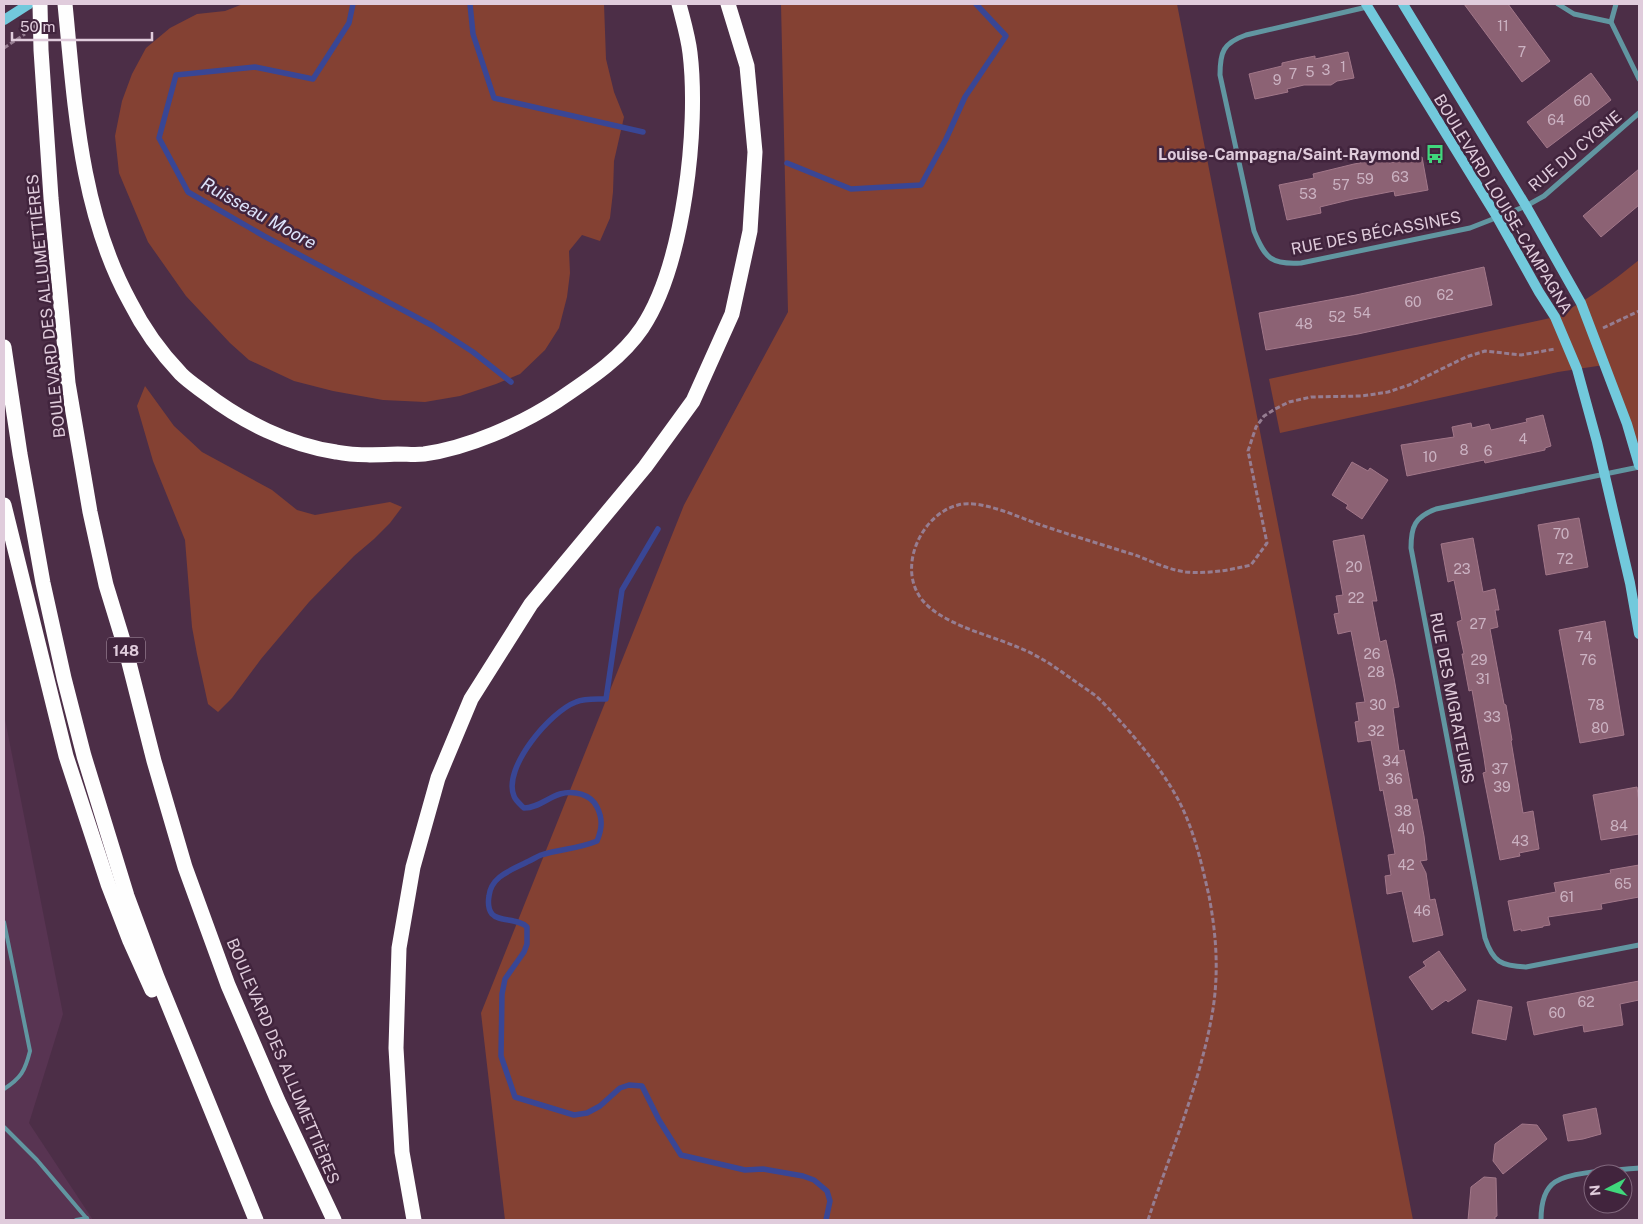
<svg xmlns="http://www.w3.org/2000/svg" width="1643" height="1224" font-family="'Public Sans',sans-serif">
  <style>
    .built { fill: #583452 }
    .green { fill: #844133 }
    .lines { fill: none; stroke-linecap: round; stroke-linejoin: round }
    .stream { stroke: #394695; stroke-width: 5.5 }
    .building { fill: #8c6274; stroke: #a27789 }
    .path { stroke: #967d91; stroke-width: 3; stroke-dasharray: 5 2.5; stroke-linecap: butt }
    .lane { stroke: #6196a1; stroke-width: 4 }
    .street { stroke: #6196a1; stroke-width: 5 }
    .secondary { stroke: #72c9dc; stroke-width: 10 }
    .highway { stroke: #fefefe; stroke-width: 15 }
    .labels { text-anchor: middle; dominant-baseline: central; stroke-width: 5; stroke-linejoin: round; paint-order: stroke }
    .number-label { font-size: 14px; fill: #cbb2c2 }
    .shield { fill: #41243d; stroke: #b09aac; stroke-width: 1 }
    .shield-label { font-size: 15px; font-weight: bold; fill: #e0ccdc }
    .street-label { font-size: 16px; fill: #e0ccdc; stroke: #41243d }
    .poi-label { font-size: 16px; font-weight: bold; fill: #e0ccdc; stroke: #41243d; text-anchor: end }
    .water-label { font-size: 18px; font-style: italic; fill: #dde3fa; stroke: #41243d }
  </style>
  <rect width="100%" height="100%" fill="#4c2e47"/>
  <path class="built" d="M4,714L63,1014L29,1123L93,1220H4Z"/>
  <g class="green">
    <path d="M243,4H604L606,59L614,92L624,117L614,161L613,192L610,218L600,241L582,235L569,251L570,273L567,297L559,328L545,350L520,374L496,384L460,396L425,402L383,400L333,391L294,381L249,360L230,343L186,296L148,242L119,173L115,136L122,101L132,74L146,48L170,28L197,14L225,11Z"/>
    <path d="M781,4H1177L1413,1220H505L481,1013L684,505L788,312Z"/>
    <path d="M1639,260V465L1604,365L1558,372L1280,433L1269,379L1555,317C1586,301 1612,282 1639,260Z"/>
    <path d="M145,386L174,426L202,452L272,490L297,510L315,515L390,502L402,507L390,523L374,539L354,556L309,602L261,659L232,698L218,712L208,704L197,654L192,627L185,540L153,461L137,406Z"/>
  </g>
  <g class="lines">
    <g class="stream">
      <path d="M353,4L349,23L313,79L255,67L176,75L159,138L188,192L264,236L433,326L473,352L511,382"/>
      <path d="M470,4L473,34L494,98L643,132"/>
      <path d="M787,163L851,189L921,185L946,139L965,97L1006,36L976,4"/>
      <path d="M658,529L622,590L606,699C596,699 585,698 576,702C551,711 502,768 514,796C515,800 521,805 524,808C538,808 547,798 560,794C573,790 591,794 597,807C603,819 602,829 597,841C578,849 560,849 541,855C536,857 532,860 527,862C512,870 491,876 489,896C488,902 488,909 492,914C499,922 518,918 527,927V944L524,952L505,979L502,994L501,1056L515,1097L574,1115L587,1113L600,1106L620,1088L629,1085L642,1086L659,1120L681,1155L745,1170L763,1169L803,1176L814,1180L827,1191L830,1201L826,1220"/>
    </g>
  </g>
  <g class="building">
    <path d="M1464,4H1508L1550,61L1522,82Z"/>
    <path d="M1348,52L1354,78L1337,81L1331,85H1304L1287,89L1288,92L1255,99L1249,74L1282,66V63L1300,59L1315,56V59Z"/>
    <path d="M1591,73L1611,100L1547,148L1527,122Z"/>
    <path d="M1422,157L1428,190L1395,196L1394,191L1353,199L1320,207L1321,213L1287,220L1279,185L1314,178L1313,174L1354,164L1388,158L1389,163Z"/>
    <path d="M1639,169V205L1601,237L1583,216Z"/>
    <path d="M1484,267L1492,305L1358,334L1266,350L1259,313L1356,295Z"/>
    <path d="M1543,415L1551,446L1545,448V450L1485,463L1484,460L1407,476L1401,445L1454,437L1452,427L1471,423L1472,428L1489,424L1491,430L1527,422L1526,419Z"/>
    <path d="M1352,462L1368,471L1370,468L1388,480L1362,519L1346,508L1348,505L1332,495Z"/>
    <path d="M1579,518L1588,567L1546,575L1538,525Z"/>
    <path d="M1364,535L1377,601H1372L1380,642L1386,640L1394,678L1399,707L1393,708L1399,751L1404,750L1413,800L1417,799L1424,836L1427,860L1420,861L1426,873L1430,900L1435,899L1443,935L1413,942L1402,891L1387,894L1385,876L1391,875L1388,855L1395,854L1383,790L1380,791L1371,740L1358,742L1355,722L1359,721L1356,703L1365,702L1351,631L1338,634L1334,614L1339,613L1336,596L1343,595L1333,541Z"/>
    <path d="M1473,538L1483,592L1495,589L1499,610H1495L1498,627L1490,629L1504,704L1506,705L1512,740L1511,741L1523,813L1533,811L1539,849L1519,853L1520,856L1500,860L1483,773L1486,772L1484,758L1472,690L1469,691L1462,654H1464L1457,622L1462,620L1454,580L1448,582L1441,544Z"/>
    <path d="M1605,621L1624,735L1580,743L1559,630Z"/>
    <path d="M1637,787L1639,803V834L1601,840L1593,795Z"/>
    <path d="M1639,865V897L1601,904L1602,909L1548,917L1550,925L1543,926V927L1521,931V929L1514,931L1508,901L1556,892L1554,883L1611,873L1610,870Z"/>
    <path d="M1439,951L1466,990L1448,1002L1446,1000L1432,1010L1409,977L1426,966L1423,962Z"/>
    <path d="M1639,981V1000L1620,1004L1623,1025L1584,1032L1583,1025L1534,1035L1527,1002Z"/>
    <path d="M1478,1000L1512,1007L1506,1040L1472,1033Z"/>
    <path d="M1596,1108L1601,1134L1583,1139L1568,1141L1563,1115Z"/>
    <path d="M1522,1124L1537,1125L1547,1139L1503,1174L1493,1161L1495,1144Z"/>
    <path d="M1484,1177L1496,1178L1497,1216L1495,1217V1220H1468L1471,1187Z"/>
  </g>
  <g class="lines">
    <g class="path">
      <path d="M4,48L25,34"/>
      <path d="M1603,328L1639,311"/>
      <path d="M1148,1220C1171,1150 1201,1082 1213,1009C1219,970 1216,933 1209,896C1201,861 1193,825 1175,794C1162,771 1146,751 1129,731C1118,719 1108,707 1096,696C1085,688 1073,680 1062,672C1048,662 1031,652 1015,646C986,634 938,623 920,597C898,565 922,514 958,505C980,499 1016,516 1038,524C1070,535 1103,545 1135,555C1151,561 1169,570 1186,572C1209,574 1230,570 1251,565L1267,543L1248,451L1256,427L1264,416L1275,409L1289,402L1311,397L1362,396L1388,392L1409,385L1466,357L1485,351L1521,355L1555,349"/>
    </g>
    <g class="lane">
      <path d="M4,922L30,1051C25,1071 21,1078 4,1089"/>
      <path d="M4,1127L37,1160L88,1220"/>
      <path d="M76,1220L87,1218"/>
    </g>
    <g class="street">
      <path d="M1558,4L1574,14L1611,22"/>
      <path d="M1616,4L1611,22L1639,79"/>
      <path d="M1367,7L1246,35C1223,43 1220,52 1220,75L1254,231C1265,258 1271,265 1301,263L1470,228L1526,206L1544,196L1639,113"/>
      <path d="M1639,467L1436,509C1415,517 1411,526 1411,548L1485,938C1493,962 1501,966 1526,967L1639,945"/>
      <path d="M1541,1220C1541,1207 1543,1190 1555,1182C1571,1171 1619,1170 1639,1168"/>
    </g>
    <g class="secondary">
      <path d="M1366,4L1497,217L1539,292L1555,317L1577,369L1597,442L1630,583L1639,634"/>
      <path d="M1403,4L1526,206L1581,303L1627,424L1639,465"/>
      <path d="M4,20L29,4"/>
    </g>
    <g class="highway">
      <path d="M40,4L41,50L51,198L68,383L90,512L106,585L125,647L154,761L185,867L228,985L278,1101L334,1220"/>
      <path d="M65,4C75,105 80,211 130,302C143,328 161,353 181,374C188,381 197,387 205,393C243,422 289,445 336,452C356,456 378,455 398,454C407,454 415,455 424,454C468,448 520,425 557,401C588,380 621,359 642,328C684,265 699,127 690,53C688,36 683,20 679,4"/>
      <path d="M4,347L20,454L43,583L64,678L84,756L127,896L157,977L256,1220"/>
      <path d="M4,505L66,756L108,884L130,941L152,990"/>
      <path d="M414,1220L402,1152L396,1048L399,948L413,867L438,778L471,699L531,604L645,467L693,401L732,314L750,231L755,152L747,66L728,4"/>
    </g>
  </g>
  <defs>
    <g id="bus-bare" transform="scale(1.5)"><path d="M-5-6H5V4H4V6H2V4H-2V6H-4V4H-5ZM-3.5-4V0h7V-4ZM-3.5 1.2v1.5H-2V1.2ZM2 1.2v1.5H3.5V1.2Z" fill="#40d77c" stroke="#41243d" stroke-width="2.5" paint-order="stroke"/></g>
  </defs>
  <g fill-rule="evenodd">
    <use href="#bus-bare" x="1435" y="154"/>
  </g>
  <g class="labels">
    <g class="number-label">
      <text x="1503" y="26">11</text>
      <text x="1522" y="52">7</text>
      <text x="1343" y="67">1</text>
      <text x="1326" y="70">3</text>
      <text x="1310" y="72">5</text>
      <text x="1293" y="74">7</text>
      <text x="1277" y="80">9</text>
      <text x="1582" y="101">60</text>
      <text x="1556" y="120">64</text>
      <text x="1400" y="177">63</text>
      <text x="1365" y="179">59</text>
      <text x="1341" y="185">57</text>
      <text x="1308" y="194">53</text>
      <text x="1445" y="295">62</text>
      <text x="1413" y="302">60</text>
      <text x="1362" y="313">54</text>
      <text x="1337" y="317">52</text>
      <text x="1304" y="324">48</text>
      <text x="1523" y="439">4</text>
      <text x="1464" y="450">8</text>
      <text x="1488" y="451">6</text>
      <text x="1430" y="457">10</text>
      <text x="1561" y="534">70</text>
      <text x="1565" y="559">72</text>
      <text x="1354" y="567">20</text>
      <text x="1462" y="569">23</text>
      <text x="1356" y="598">22</text>
      <text x="1478" y="624">27</text>
      <text x="1584" y="637">74</text>
      <text x="1372" y="654">26</text>
      <text x="1479" y="660">29</text>
      <text x="1588" y="660">76</text>
      <text x="1376" y="672">28</text>
      <text x="1483" y="679">31</text>
      <text x="1378" y="705">30</text>
      <text x="1596" y="705">78</text>
      <text x="1492" y="717">33</text>
      <text x="1600" y="728">80</text>
      <text x="1376" y="731">32</text>
      <text x="1391" y="761">34</text>
      <text x="1500" y="769">37</text>
      <text x="1394" y="779">36</text>
      <text x="1502" y="787">39</text>
      <text x="1403" y="811">38</text>
      <text x="1619" y="826">84</text>
      <text x="1406" y="829">40</text>
      <text x="1520" y="841">43</text>
      <text x="1406" y="865">42</text>
      <text x="1623" y="884">65</text>
      <text x="1567" y="897">61</text>
      <text x="1422" y="911">46</text>
      <text x="1586" y="1002">62</text>
      <text x="1557" y="1013">60</text>
    </g>
    <rect class="shield" x="107" y="637.5" width="38" height="25" rx="4"/>
    <g class="shield-label">
      <text x="126" y="650">148</text>
    </g>
    <g class="street-label">
      <text transform="translate(1575 151) rotate(-40)">RUE DU CYGNE</text>
      <text transform="translate(1503 204) rotate(59)">BOULEVARD LOUISE-CAMPAGNA</text>
      <text transform="translate(1376 233) rotate(-11)">RUE DES BÉCASSINES</text>
      <text transform="translate(46 306) rotate(-96)">BOULEVARD DES ALLUMETTIÈRES</text>
      <text transform="translate(1452 698) rotate(79)">RUE DES MIGRATEURS</text>
      <text transform="translate(283 1061) rotate(67)">BOULEVARD DES ALLUMETTIÈRES</text>
    </g>
    <g class="poi-label">
      <text x="1420" y="154">Louise-Campagna/Saint-Raymond</text>
    </g>
    <g class="water-label">
      <text transform="translate(259 213) rotate(29)">Ruisseau Moore</text>
    </g>
  </g>
  <rect width="1643" height="1224" fill="none" stroke="#e0ccdc" stroke-width="10"/>
  <g transform="translate(1608 1189) rotate(264)"><circle r="24" fill="#41243d" stroke="#81677d"/>
  <path d="M0-4L9 19L0 12L-9 19Z" fill="#40d77c"/>
  <text y="-8" font-size="14" font-weight="bold" text-anchor="middle" fill="#e0ccdc">N</text>
  </g>
  <path d="M12 32v8h140v-8" fill="none" stroke="#e0ccdc" stroke-width="2.5"/>
  <text x="20" y="32" font-size="15" fill="#e0ccdc" stroke="#41243d" stroke-width="4" paint-order="stroke">50 m</text>
</svg>
